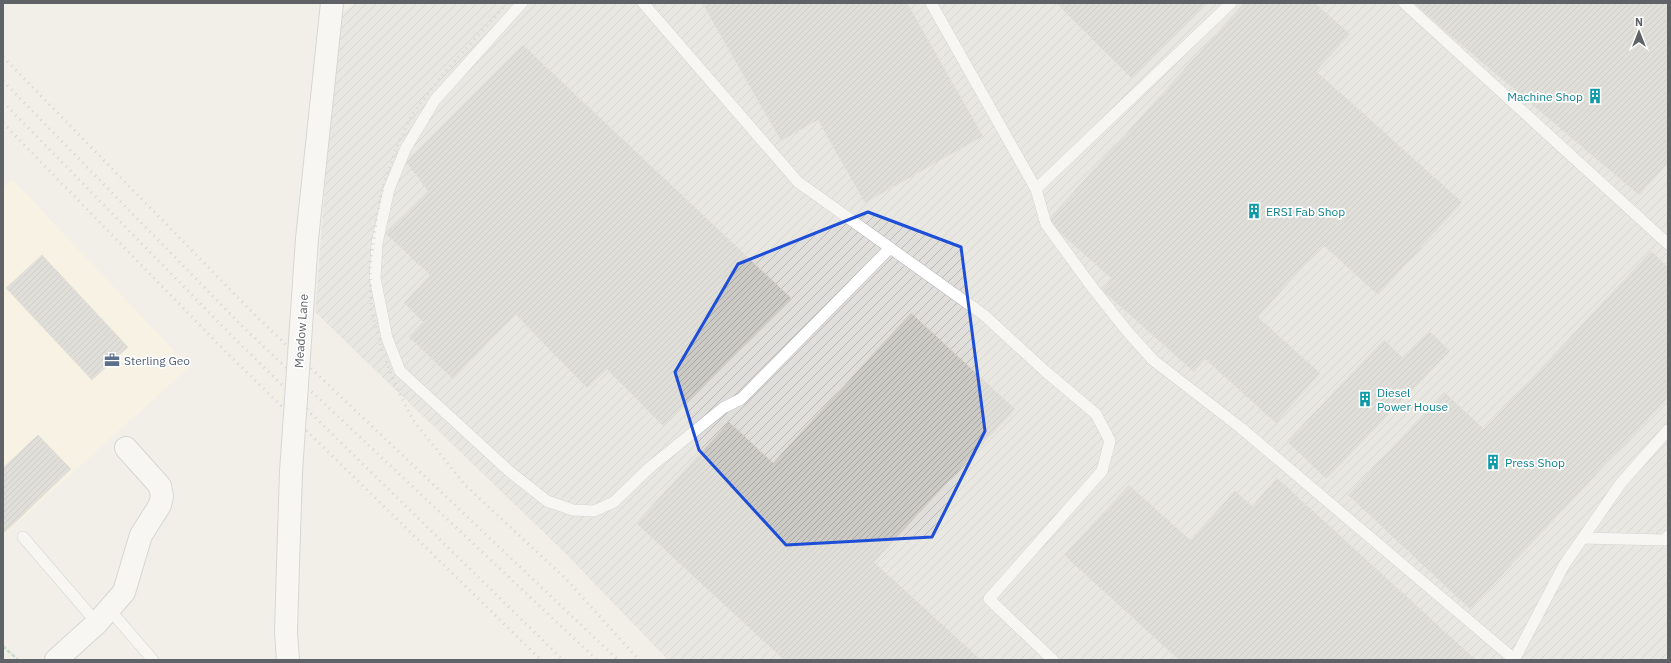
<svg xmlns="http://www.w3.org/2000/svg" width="1671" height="663" font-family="'IBM Plex Sans',sans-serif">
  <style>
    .commercial { fill: #fef7e0 }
    .industrial { fill: url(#industrial-furrows) }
    .building { fill: url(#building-hatch); stroke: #d6d1c6 }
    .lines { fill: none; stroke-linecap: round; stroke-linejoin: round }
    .lane-casing { stroke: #b5b8bc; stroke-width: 12 }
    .street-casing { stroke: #b5b8bc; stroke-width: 24 }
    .secondary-casing { stroke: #b6babf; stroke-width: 24 }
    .path { stroke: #9cc7a9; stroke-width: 2.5; stroke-dasharray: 4 2; stroke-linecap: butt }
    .lane { stroke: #fff; stroke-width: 11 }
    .street { stroke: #fff; stroke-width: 22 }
    .secondary { stroke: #fff; stroke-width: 22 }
    .rail { stroke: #b6b7b8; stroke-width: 3; stroke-dasharray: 1 5; stroke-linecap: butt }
    .secondary-bridge-casing { stroke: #b6babf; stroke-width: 24; stroke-linecap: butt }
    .secondary-bridge { stroke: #fff; stroke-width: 22 }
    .marked { fill: none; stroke: #1d4ed8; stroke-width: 3; stroke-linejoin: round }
    .labels { text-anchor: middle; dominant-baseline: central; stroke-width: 3.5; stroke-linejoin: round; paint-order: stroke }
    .culture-label { font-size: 12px; fill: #0d838f; stroke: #fff; text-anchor: start }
    .street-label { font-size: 12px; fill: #5f6368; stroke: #fff }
    .service-label { font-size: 12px; fill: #4e5e75; stroke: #fff; text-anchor: start }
  </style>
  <defs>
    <pattern id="industrial-furrows" width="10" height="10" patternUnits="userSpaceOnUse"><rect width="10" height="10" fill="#e0deda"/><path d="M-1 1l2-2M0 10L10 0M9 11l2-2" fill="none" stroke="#b9b8b5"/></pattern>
    <pattern id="building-hatch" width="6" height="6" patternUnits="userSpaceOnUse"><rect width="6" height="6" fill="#cccac5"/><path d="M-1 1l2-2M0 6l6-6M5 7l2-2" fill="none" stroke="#a9a8a4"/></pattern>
  </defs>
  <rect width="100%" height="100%" fill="#f1efe8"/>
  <path class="commercial" d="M13,180L189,367L3,536V187Z"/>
  <path class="industrial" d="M356,3H1668V660H668L563,551L315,312L332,96L342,13Z"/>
  <g class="building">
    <path d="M702,3H907L983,136L865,203L818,120L781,141Z"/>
    <path d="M1056,3H1208L1132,79Z"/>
    <path d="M1244,3H1315L1350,34L1316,71L1462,202L1378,295L1323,245L1258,317L1320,373L1276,423L1205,359L1194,372L1102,290L1112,279L1047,221Z"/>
    <path d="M1414,3H1469L1444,30Z"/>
    <path d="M1469,3H1668V163L1639,195L1444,30Z"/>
    <path d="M523,45L792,299L663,426L607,369L587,388L515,314L453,379L409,337L423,322L404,303L430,275L385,233L428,191L406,162Z"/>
    <path d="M1651,251L1668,267V398L1470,609L1348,495L1444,392L1484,429Z"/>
    <path d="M42,255L128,347L92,380L6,288Z"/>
    <path d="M911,313L1015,409L874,562L981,660H784L636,523L729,422L773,463Z"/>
    <path d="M1429,331L1450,351L1326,479L1287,441L1384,340L1403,358Z"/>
    <path d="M38,435L71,469L3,534V468Z"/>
    <path d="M1277,478L1476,660H1179L1064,555L1129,485L1190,540L1235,491L1252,506Z"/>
  </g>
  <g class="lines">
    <g class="lane-casing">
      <g id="lane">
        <path d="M522,3L435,100L406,148L389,189L377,243L375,278L387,338L400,371L509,471L547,501L573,510L594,511L614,502L648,469L723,408L741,399L889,249"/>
        <path d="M643,3L798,182L984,315L1045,371L1096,414L1110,441L1102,471L989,599L1053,660"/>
        <path d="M931,3L1036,189L1046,224L1092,287L1127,331L1153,360L1241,428L1515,660"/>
        <path d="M1404,3L1668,244"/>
        <path d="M1036,189L1231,3"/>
        <path d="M23,537L97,623"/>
        <path d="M1583,538L1665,540L1668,536"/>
        <path d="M109,609L153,660"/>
        <path d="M1514,660L1564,565L1621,483L1668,430"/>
      </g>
    </g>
    <g class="street-casing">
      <path id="street" d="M56,660L97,623L124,592L141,535L160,505L162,496L160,486L126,448"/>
    </g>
    <g class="secondary-casing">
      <g id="secondary">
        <path d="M307,239L332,3"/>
        <path d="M288,564L286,632L288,660"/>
      </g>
    </g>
    <path class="path" d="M3,646L18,660"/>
    <use href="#lane" class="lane"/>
    <use href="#street" class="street"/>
    <use href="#secondary" class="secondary"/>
    <g class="rail">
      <path d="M507,3L445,72L413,113L398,144L384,183L377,214L370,269L371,309L383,353L396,387L413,420L465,485L565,578L639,660"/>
      <path d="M3,57L256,316L618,660"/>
      <path d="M3,81L244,328L597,660"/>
      <path d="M3,102L234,338L563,660"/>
      <path d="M3,123L223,349L541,660"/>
    </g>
    <g class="secondary-bridge-casing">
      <path id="secondary-bridge" d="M288,564L291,472L307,239"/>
    </g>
    <use href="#secondary-bridge" class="secondary-bridge"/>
  </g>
  <path d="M0 0H1671V663H0ZM868,212L961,247L985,431L932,537L786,545L699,450L675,372L738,264Z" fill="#f1efe8" fill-opacity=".55" fill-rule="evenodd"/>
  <path class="marked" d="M868,212L961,247L985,431L932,537L786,545L699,450L675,372L738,264Z"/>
  <defs>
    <g id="building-bare" transform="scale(1.2)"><path d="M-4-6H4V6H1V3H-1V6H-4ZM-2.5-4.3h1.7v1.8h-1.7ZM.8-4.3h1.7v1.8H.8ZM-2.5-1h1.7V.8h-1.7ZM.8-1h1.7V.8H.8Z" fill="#0f9aa8" stroke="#fff" stroke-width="2.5" paint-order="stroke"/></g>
    <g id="office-bare" transform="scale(1.2)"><path d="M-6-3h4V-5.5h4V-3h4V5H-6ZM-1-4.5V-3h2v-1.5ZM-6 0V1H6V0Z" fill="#5c6f8a" stroke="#fff" stroke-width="2.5" paint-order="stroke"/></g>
  </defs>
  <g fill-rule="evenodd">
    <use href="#building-bare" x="1595" y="96"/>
    <use href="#building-bare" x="1254" y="211"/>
    <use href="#office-bare" x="112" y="360"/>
    <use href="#building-bare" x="1365" y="399"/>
    <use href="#building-bare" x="1493" y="462"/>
  </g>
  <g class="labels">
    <g class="culture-label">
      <text x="1583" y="96" text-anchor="end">Machine Shop</text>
      <text x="1266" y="211">ERSI Fab Shop</text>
      <text x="1377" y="392">Diesel<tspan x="1377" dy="14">Power House</tspan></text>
      <text x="1505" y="462">Press Shop</text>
    </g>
    <g class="street-label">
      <text transform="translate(301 331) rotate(-86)">Meadow Lane</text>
    </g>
    <g class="service-label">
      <text x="124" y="360">Sterling Geo</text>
    </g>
  </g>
  <rect width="1671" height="663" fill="none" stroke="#5f6368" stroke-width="8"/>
  <g transform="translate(1639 32)" stroke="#ffffff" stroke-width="3" paint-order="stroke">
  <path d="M0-3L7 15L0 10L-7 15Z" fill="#5f6368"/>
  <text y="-6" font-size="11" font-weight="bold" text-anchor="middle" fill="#5f6368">N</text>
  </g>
</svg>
